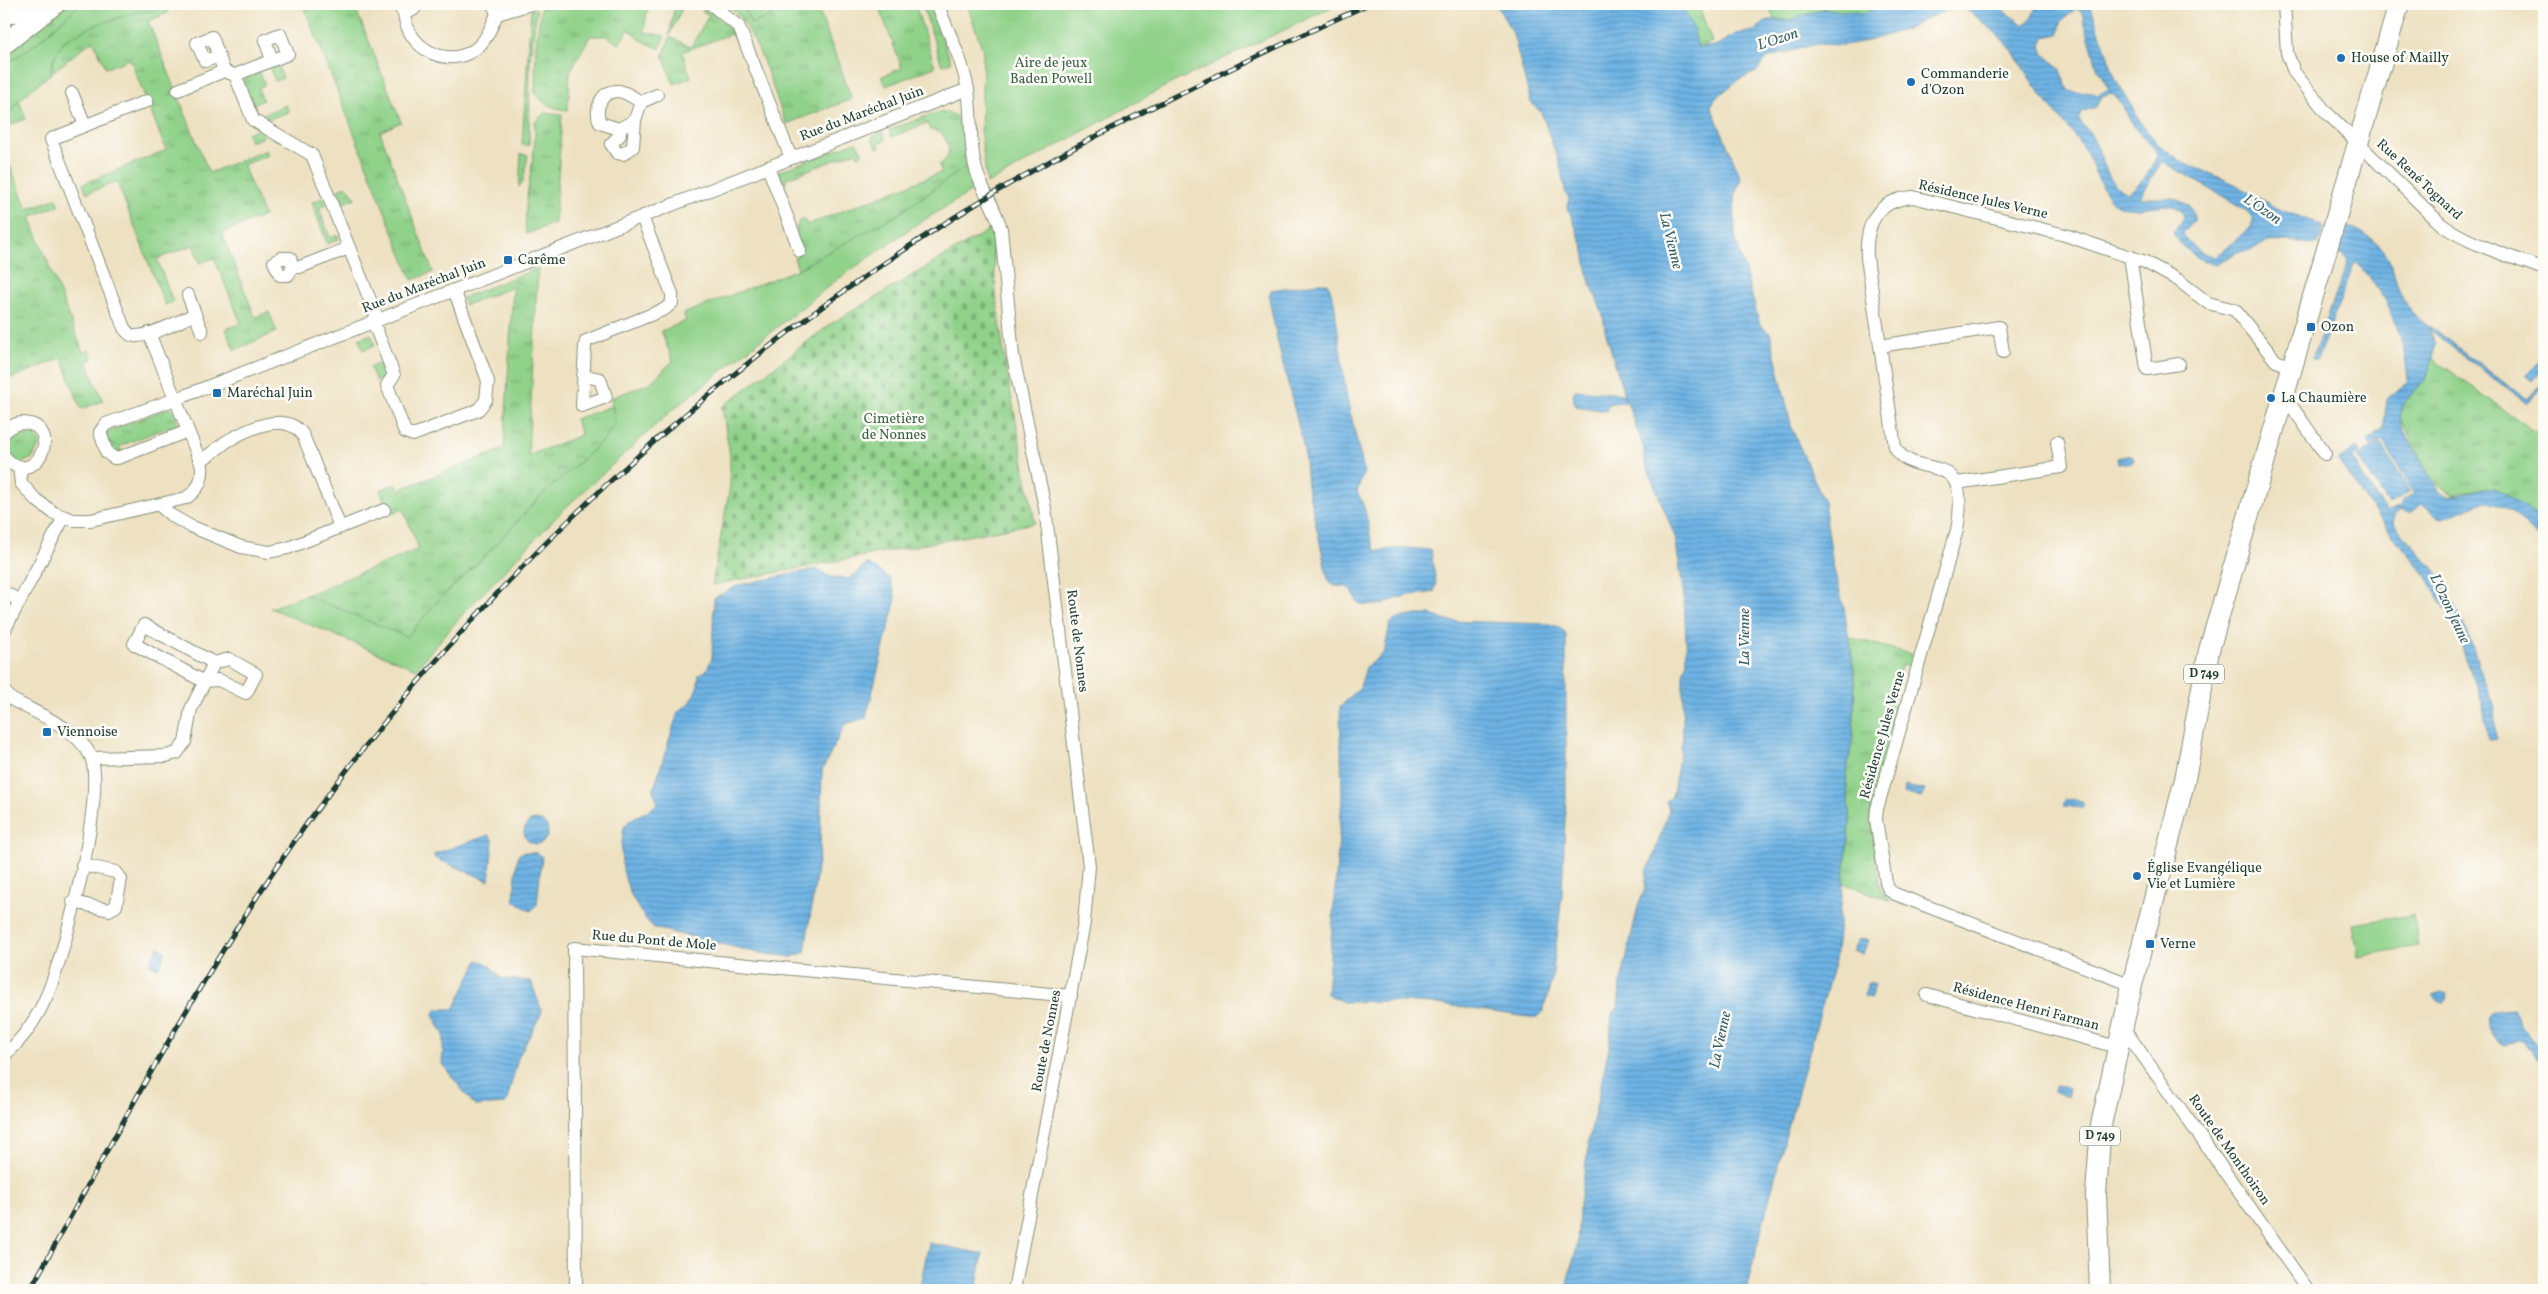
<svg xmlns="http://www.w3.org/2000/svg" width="2548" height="1294" font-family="Vollkorn,serif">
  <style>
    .grass { fill: url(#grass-tufts); stroke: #58885f }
    .cemetery { fill: url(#cemetery-stones); stroke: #58885f }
    .green { fill: #90d28a; stroke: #58885f }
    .water { fill: url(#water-rules); stroke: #46788c; fill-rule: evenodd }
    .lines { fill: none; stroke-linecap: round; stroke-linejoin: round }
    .street-casing { stroke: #868f7a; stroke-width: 14 }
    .primary-casing { stroke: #868f7a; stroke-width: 22 }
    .street { stroke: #fff; stroke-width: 12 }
    .primary { stroke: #fff; stroke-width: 20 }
    .rail-casing { stroke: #1f3d34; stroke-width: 5 }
    .rail { stroke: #fdfcf7; stroke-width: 3; stroke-dasharray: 9; stroke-linecap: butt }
    .poi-dot { fill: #1f6fb2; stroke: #fdfcf7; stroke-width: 2 }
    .labels { text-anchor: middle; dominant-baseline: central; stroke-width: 5; stroke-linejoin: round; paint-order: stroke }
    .shield { fill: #fdfcf7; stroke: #62766e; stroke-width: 1 }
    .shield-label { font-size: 12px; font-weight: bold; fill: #1f3d34 }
    .poi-label { font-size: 14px; fill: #1f3d34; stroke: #fdfcf7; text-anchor: start }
    .park-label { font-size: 14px; fill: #3b624a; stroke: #fdfcf7 }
    .street-label { font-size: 14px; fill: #1f3d34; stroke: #fdfcf7 }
    .water-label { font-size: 15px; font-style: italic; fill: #376069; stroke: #fdfcf7 }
  </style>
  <defs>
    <pattern id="grass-tufts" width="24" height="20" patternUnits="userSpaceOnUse" patternTransform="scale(1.25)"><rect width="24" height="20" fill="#90d28a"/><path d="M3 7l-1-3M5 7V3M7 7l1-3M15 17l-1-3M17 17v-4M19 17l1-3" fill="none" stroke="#75ac72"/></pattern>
    <pattern id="cemetery-stones" width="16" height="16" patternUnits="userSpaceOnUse" patternTransform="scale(1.25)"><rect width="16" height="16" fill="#90d28a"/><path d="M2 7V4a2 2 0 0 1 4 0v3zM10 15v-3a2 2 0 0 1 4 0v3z" fill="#75ac72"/></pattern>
    <pattern id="water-rules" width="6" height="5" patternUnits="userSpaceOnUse" patternTransform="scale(1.25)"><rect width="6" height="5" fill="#6eb3e4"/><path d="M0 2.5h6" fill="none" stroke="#5a93ba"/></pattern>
  </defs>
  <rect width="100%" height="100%" fill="#fdfcf7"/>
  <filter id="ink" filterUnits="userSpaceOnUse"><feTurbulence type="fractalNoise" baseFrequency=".02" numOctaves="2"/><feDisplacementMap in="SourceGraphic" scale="10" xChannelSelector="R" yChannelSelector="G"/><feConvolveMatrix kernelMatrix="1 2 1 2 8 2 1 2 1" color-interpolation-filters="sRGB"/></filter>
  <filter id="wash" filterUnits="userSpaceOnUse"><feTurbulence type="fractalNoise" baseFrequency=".0096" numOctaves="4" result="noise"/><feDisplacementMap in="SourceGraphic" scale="20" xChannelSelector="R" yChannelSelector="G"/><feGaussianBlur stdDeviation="1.12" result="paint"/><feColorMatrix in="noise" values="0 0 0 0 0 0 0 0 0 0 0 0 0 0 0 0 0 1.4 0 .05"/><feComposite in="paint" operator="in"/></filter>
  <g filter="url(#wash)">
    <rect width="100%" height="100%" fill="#eee1c1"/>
    <g class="grass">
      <path d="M63,4H80L37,43L4,66V53Z"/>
      <path d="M171,4H176L166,6L168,13L148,21L209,173L266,150L269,155L243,165L264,216L222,233L255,317L269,312L277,332L234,350L226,329L241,323L214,258L200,263L193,245L157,259L173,302L165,305L117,182L87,193L83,184L166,150L130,59L106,68L93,40L50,74C53,63 55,51 63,42C75,30 121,14 138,12C150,10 159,9 171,4Z"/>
      <path d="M303,4H354L401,122L380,132L433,272L412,280Z"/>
      <path d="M551,4H648L644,32L665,36L660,49L639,39L629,29L619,44L606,36H590L570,72L568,110C554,109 543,104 535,93L536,45L541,8Z"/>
      <path d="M675,4H684L669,36Z"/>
      <path d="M726,4H743L751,24L799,4H804L806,9L813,7L819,11L852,99L786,124C773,90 756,25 726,4Z"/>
      <path d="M878,4H915L935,67L886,86L882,76L902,68Z"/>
      <path d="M922,4H930L951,62L942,65Z"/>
      <path d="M1681,4H1698L1712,42L1696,50Z"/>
      <path d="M531,9H537L530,57L529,145H522Z"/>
      <path d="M703,9C718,16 730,26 736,41L731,34L682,52L691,77L674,84L663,56L670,37L691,47L709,15L702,11Z"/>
      <path d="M277,63L283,78L275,81L269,66Z"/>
      <path d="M259,70L265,85L258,88L263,100L251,105L243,82L246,76Z"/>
      <path d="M19,100L26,119L4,128V121Z"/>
      <path d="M286,105L289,112L266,120L264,114Z"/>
      <path d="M948,112C971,120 962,147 967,166L901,213L798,269L794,258L798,255C798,244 792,224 803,218L807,225L942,172L939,165C953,157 950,142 940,132L930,130L927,123L892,137L889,130L935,113Z"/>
      <path d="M544,113L562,115L555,223L526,234C522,196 537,160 535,122Z"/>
      <path d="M260,128L263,137L250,142L247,133Z"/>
      <path d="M883,132L886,140L878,143L880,147L877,148L872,139L873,136Z"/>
      <path d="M856,142L862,152L861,155L858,156L855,152L785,179L787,183L782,185L777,172Z"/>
      <path d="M4,150L27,209L57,198L59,205L30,217L83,352L90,350L93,359L87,362L103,401L81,409L62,358L4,381Z"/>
      <path d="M521,154L528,155L523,181L519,187Z"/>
      <path d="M347,186L356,198L344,203L338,189Z"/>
      <path d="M324,198L326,205L319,208L330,238L338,235L339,239L327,244L312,202Z"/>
      <path d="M538,268L528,456L581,435L575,419L612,406L615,424L605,439L539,498L487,554L439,600L407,638L306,595L419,549L403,509L390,514L380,490L396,484L399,490L504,449L513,287L465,305L462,298Z"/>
      <path d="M371,334L375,345L363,350L359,339Z"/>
      <path d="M2433,359L2544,438V528L2487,487L2453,495L2432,481L2400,417L2404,403L2427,376Z"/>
      <path d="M383,362L388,376L376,381L370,367Z"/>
      <path d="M168,408L173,410L179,425V430L174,433L171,426L120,446L122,454H114L106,436L107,432Z"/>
      <path d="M32,428L40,443L33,458L19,464L4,452L5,437L12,430Z"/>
      <path d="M1849,637L1914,655L1912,666L1902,664L1892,701L1901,704L1870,814L1879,883L1881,890L1891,901L1843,883L1850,822L1846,777L1853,735L1855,678Z"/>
    </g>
    <path class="cemetery" d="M992,228L996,294L1005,362L1035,523L712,585L730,486V456L722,407L829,325Z"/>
    <g class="green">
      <path d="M80,4H171L154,11L136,12L90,27L64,41L54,57L50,74L19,100L4,121V66L37,43Z"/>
      <path d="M743,4H799L751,24Z"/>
      <path d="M967,4H1339L1166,86L987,184L981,135L983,51Z"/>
      <path d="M1767,4H1885L1864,13L1823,9L1790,20L1774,19Z"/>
      <path d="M967,166L977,188L914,226L834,282L671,411L564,509L462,615L416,669L270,608L306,595L407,637L439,600L487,554L539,498L605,439L615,424L611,398L650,383L673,361L661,331L686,321L683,314L798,269L900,213Z"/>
      <path d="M2414,915L2418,946L2358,956L2353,924Z"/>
    </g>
    <g class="water">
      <path d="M1496,4H1681L1694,30L1698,48L1715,46L1736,34L1754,31L1768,20H1790L1823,9L1864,13L1885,4H1999L2005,12L2024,25L2030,20L2039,4H2090L2116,80L2143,126L2159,145L2181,161L2235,184L2276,208L2324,226L2318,245L2289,241L2267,242L2248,251L2237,252L2216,265C2201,263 2181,247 2173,233L2184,216C2174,191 2131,221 2112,201C2098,186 2095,167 2085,151C2069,126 2048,106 2032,82C2026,74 2022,64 2016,56C2002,36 1983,21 1963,8L1951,9L1927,18L1910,28L1868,41L1844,45L1816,44L1767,58L1756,72L1738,80L1715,99L1711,106L1741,178L1734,198L1735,236L1760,325L1770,333L1792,429L1824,502L1833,566L1844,608L1855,678L1853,735L1846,777L1850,822L1835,960L1785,1138L1746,1290H1566L1569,1274L1577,1247L1579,1209L1590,1135L1610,1043L1612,1013L1618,1008L1620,986L1638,906L1645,889L1647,869L1651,864L1669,809L1666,801L1672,797L1683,737V674L1687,661L1684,597L1675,537L1644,459V449L1627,402L1610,403L1606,411L1575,406L1573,394L1575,390L1623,394L1626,401L1605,330L1603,315L1589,279L1583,246L1568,208L1569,197L1566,195L1560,165L1541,112L1531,103L1513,34ZM2075,9L2080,10L2082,13L2098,70L2109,89L2098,95C2085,89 2076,96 2068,90L2059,68L2044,54L2041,46L2044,37L2059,34L2061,22ZM2111,93L2117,97L2137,131L2155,149L2157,156L2147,175L2129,193C2106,187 2103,155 2093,138C2090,131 2082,126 2079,119L2083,111L2096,107L2101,98ZM2162,161L2246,210L2253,220L2251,227L2215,257C2205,255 2185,244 2183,233L2194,222V215L2189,205L2173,198H2140Z"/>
      <path d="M2343,225C2357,231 2372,236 2382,248C2391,258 2393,272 2397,284C2403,304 2414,318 2432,328L2526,399L2544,383V386L2526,403L2428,329L2435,344L2433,359L2425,380L2404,403L2400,417L2403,429L2438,491C2458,505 2476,484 2496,488L2544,521V545C2530,530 2506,497 2482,503C2468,507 2456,515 2441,518L2435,516L2422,504L2411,513L2400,511L2396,513L2393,523L2435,570L2465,626L2494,708L2496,739L2488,740L2483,705L2452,620L2425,574L2388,530L2338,461L2357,447L2360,452L2353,458L2364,479L2387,512L2399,508L2403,500L2414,493L2382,440L2371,446L2368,441L2383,430L2387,399L2407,382L2408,379C2403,331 2390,296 2355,262L2317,360L2312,359L2348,261L2344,255L2335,252Z"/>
      <path d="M1317,283H1328L1334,301L1346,394L1364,471L1357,492C1370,511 1367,539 1376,551L1404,548L1431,550L1436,584L1434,592C1426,594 1418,594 1410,595C1394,598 1381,608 1364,605C1348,602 1362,584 1334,586L1328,579L1307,485L1304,449L1277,339L1269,298L1271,290Z"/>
      <path d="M2541,360L2544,363V368L2533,381L2526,375Z"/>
      <path d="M2380,443L2410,491L2389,505L2358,456Z"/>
      <path d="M2132,455L2134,458L2133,462L2118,464L2117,458Z"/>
      <path d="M869,564L890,579L896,598L866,718L845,724L822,771L820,848L805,952L792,957L759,953L654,928C632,906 618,872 622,841C623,836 622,830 625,826C633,813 650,815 658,802L653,791L678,712L691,702L698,685L699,674L706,671L712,658L714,598L739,585L815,569L831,577L850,579L865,565Z"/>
      <path d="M1416,615H1431L1447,621L1550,624L1559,627L1566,633V797L1562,894L1552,979L1543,1012L1535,1018L1445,1005L1389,1001L1343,1002L1327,994L1342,797L1340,707L1360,687L1366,667L1384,653L1390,624L1396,619Z"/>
      <path d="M1905,786L1925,790L1921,798L1904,793Z"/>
      <path d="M2077,799L2083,802V808L2063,806L2065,800Z"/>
      <circle cx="536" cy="832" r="12"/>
      <path d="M489,835L493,841L489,881L435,858L434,854Z"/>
      <path d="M524,852L536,853L542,856L537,904L531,911L515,902L514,899L517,861L519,854Z"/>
      <path d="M1862,938L1869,940L1863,954L1853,950L1857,941Z"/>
      <path d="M158,947L166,952L158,968L149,964Z"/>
      <path d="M478,960L488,964L502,979L531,981L542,1012L518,1058L506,1104L475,1106L442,1064L444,1035L433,1015L437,1009H454Z"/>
      <path d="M1868,982L1875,984L1871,998L1864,996Z"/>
      <path d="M2441,992L2447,994L2446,1000L2443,1002L2437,1000L2432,995Z"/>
      <path d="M2513,1008L2522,1027L2544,1052V1067L2523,1041L2518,1040L2505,1046C2493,1041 2478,1019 2495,1011C2501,1008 2507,1009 2513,1008Z"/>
      <path d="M2055,1086L2070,1088L2068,1097L2054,1092Z"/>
      <path d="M929,1243L983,1254L976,1290H919Z"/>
      <path d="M421,1280L434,1285L436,1290H404Z"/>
    </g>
  </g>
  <g filter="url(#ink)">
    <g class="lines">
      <g class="street-casing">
        <g id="street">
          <path d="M397,4L402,10C408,13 415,11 417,4"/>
          <path d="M711,4L739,27L791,158"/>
          <path d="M937,4C948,31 963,61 968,90C972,115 969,141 975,166C980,188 995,206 1001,229L1013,356L1045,508L1089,866L1084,923L1014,1290"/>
          <path d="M2284,4L2287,53L2294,72L2326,112L2442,225C2473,246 2510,256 2544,269"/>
          <path d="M404,12C406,49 451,73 480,45C488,37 492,25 497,14L493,4"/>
          <path d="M497,14L531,4"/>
          <path d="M219,56L205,61L197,43L212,37L224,71"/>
          <path d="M272,60L265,40L280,34L288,54L235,75L253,120L312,155L378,320"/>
          <path d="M178,90L224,71L232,74"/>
          <path d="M72,93L85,125"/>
          <path d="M147,101L51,139L124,328C128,333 131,337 137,336C154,335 180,321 195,314L188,295"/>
          <path d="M641,102L635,120L619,129L600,123C594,109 601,90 619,91C626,92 634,98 641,102L657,95"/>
          <path d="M619,129L620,135L611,144L617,153L623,154L633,147L635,120"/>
          <path d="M768,167L800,251"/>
          <path d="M2130,256L2147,369L2179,364"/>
          <path d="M293,267L290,258H281L274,262L280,275H288L293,267H300L349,248"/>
          <path d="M195,314L202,332"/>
          <path d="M373,321L394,375L387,385L405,432L413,435L478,410L486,400L488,381L454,290"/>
          <path d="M1880,346L1999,327L2003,352"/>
          <path d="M583,376L600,379L606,397L582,406L585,346L586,341L665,309L672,303V294L642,217"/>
          <path d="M2283,399L2288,401L2325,454"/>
          <path d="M188,431L118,458H114L107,453L100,432L106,424L184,396L968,89"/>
          <path d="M4,433C9,427 15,423 23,423C67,425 33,494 4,456"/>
          <path d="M200,460C212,455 219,446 229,440C250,428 286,411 303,435L340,527"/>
          <path d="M19,466L21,483L35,499L54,513L73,520H91L186,498C198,490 203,481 202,466L149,333"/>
          <path d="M1957,483L2061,467L2057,442"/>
          <path d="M159,505L172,516L190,526L241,547L269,552L288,548L384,510"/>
          <path d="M4,592L20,601"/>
          <path d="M4,631L64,517"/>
          <path d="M4,691L11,699C37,714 76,727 90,755C108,789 64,957 47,995C37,1019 23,1039 4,1056"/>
          <path d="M92,758L166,756L177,753L185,742L191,709L214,663L144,625L134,644L203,681L219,680L246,693L256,674L229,659L214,663"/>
          <path d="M73,902L109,910L116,906L121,879L116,872L82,865"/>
          <path d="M2132,985L1895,894L1889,890L1886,883L1876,819L1877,809L1957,530C1973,442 1915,484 1895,447L1867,258C1865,225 1876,200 1913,197L2065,235L2145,262L2178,280L2208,303L2235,310L2276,361L2292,367"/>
          <path d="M1927,995L2117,1047"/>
          <path d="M2121,1029L2127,1033L2308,1290"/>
          <path d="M576,1290L574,948L1071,996"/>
        </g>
      </g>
      <g class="primary-casing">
        <g id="primary">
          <path d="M4,15L21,10L30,4"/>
          <path d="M4,44L55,4"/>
          <path d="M2100,1290L2096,1194L2101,1125L2132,985L2185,779L2209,650L2399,4"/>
        </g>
      </g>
      <use href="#street" class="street"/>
      <use href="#primary" class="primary"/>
      <g class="rail-casing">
        <path id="rail" d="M30,1290C118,1132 202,970 308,822C491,569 726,354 994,193C1114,122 1242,63 1369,4"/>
      </g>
      <use href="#rail" class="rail"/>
    </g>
  </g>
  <g class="poi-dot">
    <circle cx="2341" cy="58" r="5"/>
    <circle cx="1911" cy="82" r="5"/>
    <rect x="503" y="255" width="10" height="10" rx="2.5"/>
    <rect x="2306" y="322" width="10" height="10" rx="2.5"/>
    <rect x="212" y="388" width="10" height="10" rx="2.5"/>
    <circle cx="2271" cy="398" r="5"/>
    <rect x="42" y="727" width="10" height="10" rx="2.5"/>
    <circle cx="2137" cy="876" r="5"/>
    <rect x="2145" y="939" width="10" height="10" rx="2.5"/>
  </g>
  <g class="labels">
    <g class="shield">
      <rect x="2184" y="664.5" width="40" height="19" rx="4"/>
      <rect x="2080" y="1126.5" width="40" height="19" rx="4"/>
    </g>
    <g class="shield-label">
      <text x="2204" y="674">D 749</text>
      <text x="2100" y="1136">D 749</text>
    </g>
    <g class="poi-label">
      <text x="2351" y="58">House of Mailly</text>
      <text x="1921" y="74">Commanderie<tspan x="1921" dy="16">d'Ozon</tspan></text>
      <text x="518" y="260">Carême</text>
      <text x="2321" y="327">Ozon</text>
      <text x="227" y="393">Maréchal Juin</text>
      <text x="2281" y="398">La Chaumière</text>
      <text x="57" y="732">Viennoise</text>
      <text x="2147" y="868">Église Evangélique<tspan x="2147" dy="16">Vie et Lumière</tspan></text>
      <text x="2160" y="944">Verne</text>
    </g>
    <g class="park-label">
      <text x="1051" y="63">Aire de jeux<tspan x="1051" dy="16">Baden Powell</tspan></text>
      <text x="894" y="419">Cimetière<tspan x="894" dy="16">de Nonnes</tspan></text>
    </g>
    <g class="street-label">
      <text transform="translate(862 114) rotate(-21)">Rue du Maréchal Juin</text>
      <text transform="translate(2419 180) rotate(43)">Rue René Tognard</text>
      <text transform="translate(1983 200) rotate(13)">Résidence Jules Verne</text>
      <text transform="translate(424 286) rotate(-21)">Rue du Maréchal Juin</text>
      <text transform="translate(1077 641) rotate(83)">Route de Nonnes</text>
      <text transform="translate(1883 735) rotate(-74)">Résidence Jules Verne</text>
      <text transform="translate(654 941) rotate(5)">Rue du Pont de Mole</text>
      <text transform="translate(2026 1007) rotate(15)">Résidence Henri Farman</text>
      <text transform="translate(1047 1041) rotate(-79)">Route de Nonnes</text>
      <text transform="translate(2229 1150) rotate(55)">Route de Monthoiron</text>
    </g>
    <g class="water-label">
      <text transform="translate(1778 40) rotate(-18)">L'Ozon</text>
      <text transform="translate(2262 210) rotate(34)">L'Ozon</text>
      <text transform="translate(1670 241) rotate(76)">La Vienne</text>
      <text transform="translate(2449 609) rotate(65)">L'Ozon Jeune</text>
      <text transform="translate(1745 637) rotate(-90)">La Vienne</text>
      <text transform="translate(1721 1040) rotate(-78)">La Vienne</text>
    </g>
  </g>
  <rect width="2548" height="1294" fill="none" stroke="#fdfcf7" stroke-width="20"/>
</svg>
